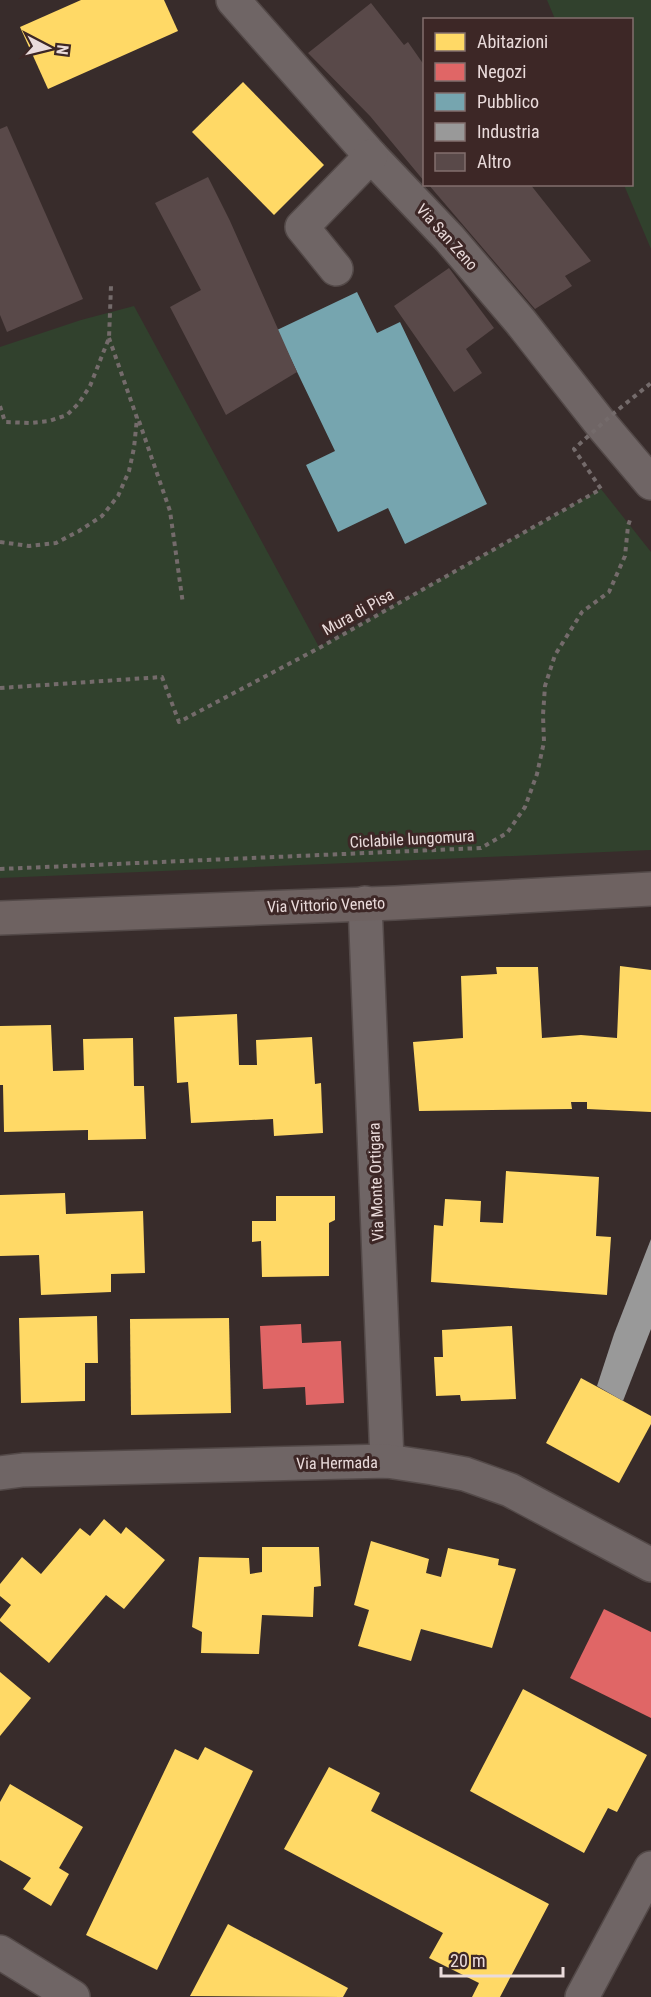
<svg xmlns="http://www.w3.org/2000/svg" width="651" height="1997" font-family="'Roboto Condensed',sans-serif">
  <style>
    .green { fill: #31412d }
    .homes { fill: #ffd966 }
    .shops { fill: #e06666 }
    .public { fill: #76a5af }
    .industry { fill: #999 }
    .building { fill: #594949 }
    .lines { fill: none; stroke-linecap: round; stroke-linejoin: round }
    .minor-casing { stroke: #534948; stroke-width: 36 }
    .major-casing { stroke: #534948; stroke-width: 36 }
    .path { stroke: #746b6b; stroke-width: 4; stroke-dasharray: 4.5 4.5; stroke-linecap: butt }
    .minor { stroke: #6f6565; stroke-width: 33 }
    .major { stroke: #6e6261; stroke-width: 33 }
    .path-bridge { stroke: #746b6b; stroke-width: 4; stroke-dasharray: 4.5 4.5; stroke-linecap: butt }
    .labels { text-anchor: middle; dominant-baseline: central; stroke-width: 6; stroke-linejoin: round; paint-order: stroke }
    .street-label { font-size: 16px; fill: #eadbdb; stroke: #3d2726 }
  </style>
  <rect width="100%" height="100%" fill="#382c2b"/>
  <g class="green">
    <path d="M547,0H651V249L624,185L632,184V20L555,19Z"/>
    <path d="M134,306L319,647L601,489L651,552V850L0,878V347L81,320Z"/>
  </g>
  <g class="homes">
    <path d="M81,0H164L178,31L48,89L20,27Z"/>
    <path d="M243,82L324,165L274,215L192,132Z"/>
    <path d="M620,966L651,970V1112L587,1109V1102H571L572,1109L419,1111L413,1042L463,1038L461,976L497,974L496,967H538L542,1038L581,1035L617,1038Z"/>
    <path d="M237,1014L239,1065H257L256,1040L312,1037L315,1084L321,1083L323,1133L274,1136L273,1119L191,1123L188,1082L177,1083L174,1017Z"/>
    <path d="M51,1025L53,1071L84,1070L83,1039L133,1038L134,1086H144L146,1139L88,1140V1130L4,1132L3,1085H0V1026Z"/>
    <path d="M506,1171L599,1177L596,1236L611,1237L607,1295L431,1282L434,1225L443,1226L445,1199L481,1201L480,1222L503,1223Z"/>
    <path d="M65,1193L66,1214L143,1211L145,1273L111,1274V1292L41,1295L39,1255L0,1256V1195Z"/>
    <path d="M276,1196H335V1220L329,1223V1276L262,1277L261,1241L252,1242V1221H276Z"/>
    <path d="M97,1316L98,1363H85V1401L21,1403L19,1318Z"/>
    <path d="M229,1318L231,1413L131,1415L130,1319Z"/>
    <path d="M512,1326L516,1399L461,1401L460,1395L436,1396L434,1357H443L442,1330Z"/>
    <path d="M581,1378L651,1416V1424L619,1483L546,1443Z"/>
    <path d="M104,1519L121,1534L126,1527L165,1560L124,1609L106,1595L49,1663L0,1621V1619L11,1605L0,1596V1584L22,1557L41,1574L80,1528L90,1536Z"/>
    <path d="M371,1541L429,1559L426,1573L441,1577L448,1548L499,1559L498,1565L516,1569L492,1648L421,1629L411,1661L358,1646L369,1610L354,1605Z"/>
    <path d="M262,1547H319L321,1586L314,1587L313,1617L262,1615L259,1654L201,1653L202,1632L192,1627L199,1557L249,1558L250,1574L262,1572Z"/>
    <path d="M0,1672L31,1698L0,1736Z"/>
    <path d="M523,1689L647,1755L617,1812L608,1808L584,1853L470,1791Z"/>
    <path d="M205,1747L253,1771L157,1970L86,1935L175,1749L198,1760Z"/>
    <path d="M329,1767L380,1793L371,1811L549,1904L500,1997H472L479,1983L429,1958L443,1933L284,1849Z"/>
    <path d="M10,1784L83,1827L59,1868L69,1874L51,1906L23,1889L31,1878L0,1860V1802Z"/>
    <path d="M228,1924L348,1988L343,1997L190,1996Z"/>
  </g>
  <g class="shops">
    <path d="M301,1324L302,1343L341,1341L344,1403L306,1405L305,1387L263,1389L260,1326Z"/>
    <path d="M604,1609L651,1632V1718L570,1678Z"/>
  </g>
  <path class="public" d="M357,292L377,333L400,322L487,504L405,544L388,508L338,532L306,465L335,451L277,330Z"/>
  <path class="industry" d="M651,1239V1329L623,1401L597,1386L614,1334Z"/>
  <g class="building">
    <path d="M371,3L404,45L408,42L424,65V181L370,116L308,53Z"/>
    <path d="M7,126L83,299L7,332L0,315V129Z"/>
    <path d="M208,177L230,221L297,372L226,415L170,307L201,290L155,203Z"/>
    <path d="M428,184H530L591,261L565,276L572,286L535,309Z"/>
    <path d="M449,268L494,328L466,349L482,373L454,392L394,306Z"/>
  </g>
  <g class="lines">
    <g class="minor-casing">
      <g id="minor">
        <path d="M233,0L371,156L449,238L520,321L601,424L651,483"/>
        <path d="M336,269L302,227L371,156"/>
        <path d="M365,903L387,1461"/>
        <path d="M0,1473L23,1470L387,1461L433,1468L465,1474L510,1490L651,1565"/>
        <path d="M0,1952L73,1997"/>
        <path d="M582,1997L651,1868"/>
      </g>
    </g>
    <g class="major-casing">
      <path id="major" d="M0,918L395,903L651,889"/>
    </g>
    <g class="path">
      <path d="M0,406L5,422L30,423L49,421L67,415L79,403L90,386L109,338L111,286"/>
      <path d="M139,421L170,511L183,604"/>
      <path d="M0,542L29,546L56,543L79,531L102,516L118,496L129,471L134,448L137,418L109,338"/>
      <path d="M0,869L481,848L507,833L525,807L537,774L544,742L543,715L545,686L555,655L582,612L609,592L625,556L628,526L631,517"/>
    </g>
    <use href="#minor" class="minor"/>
    <use href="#major" class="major"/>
    <path class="path-bridge" d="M0,688L162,677L179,722L319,648L601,489L574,449L614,413L651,383"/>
  </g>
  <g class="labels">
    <g class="street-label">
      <text transform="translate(447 237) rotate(48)">Via San Zeno</text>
      <text transform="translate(358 612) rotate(-29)">Mura di Pisa</text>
      <text transform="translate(412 839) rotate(-3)">Ciclabile lungomura</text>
      <text transform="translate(326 905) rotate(-2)">Via Vittorio Veneto</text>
      <text transform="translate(376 1182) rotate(-92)">Via Monte Ortigara</text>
      <text transform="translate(337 1463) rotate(-1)">Via Hermada</text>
    </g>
  </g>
  <rect x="423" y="18" width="210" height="168" fill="#3d2726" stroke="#826f6e" stroke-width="1.5"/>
  <rect x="435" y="33" width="30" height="18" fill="#ffd966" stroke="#826f6e" stroke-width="1.5"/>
  <text x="477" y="48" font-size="18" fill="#eadbdb">Abitazioni</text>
  <rect x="435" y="63" width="30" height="18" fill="#e06666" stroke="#826f6e" stroke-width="1.5"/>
  <text x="477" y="78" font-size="18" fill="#eadbdb">Negozi</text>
  <rect x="435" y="93" width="30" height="18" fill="#76a5af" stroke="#826f6e" stroke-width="1.5"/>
  <text x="477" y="108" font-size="18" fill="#eadbdb">Pubblico</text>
  <rect x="435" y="123" width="30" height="18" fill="#999999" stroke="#826f6e" stroke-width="1.5"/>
  <text x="477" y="138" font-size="18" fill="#eadbdb">Industria</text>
  <rect x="435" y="153" width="30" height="18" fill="#594949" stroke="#826f6e" stroke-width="1.5"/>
  <text x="477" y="168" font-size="18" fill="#eadbdb">Altro</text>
  <g transform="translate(48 48) rotate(97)" stroke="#3d2726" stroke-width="4.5" paint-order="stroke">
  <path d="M0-4.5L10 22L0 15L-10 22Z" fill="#eadbdb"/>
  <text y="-9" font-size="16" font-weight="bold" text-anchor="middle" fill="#eadbdb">N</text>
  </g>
  <path d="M441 1967v9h122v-9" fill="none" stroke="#eadbdb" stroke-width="3"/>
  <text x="450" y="1967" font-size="18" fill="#eadbdb" stroke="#3d2726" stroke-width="4.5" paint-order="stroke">20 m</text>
</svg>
